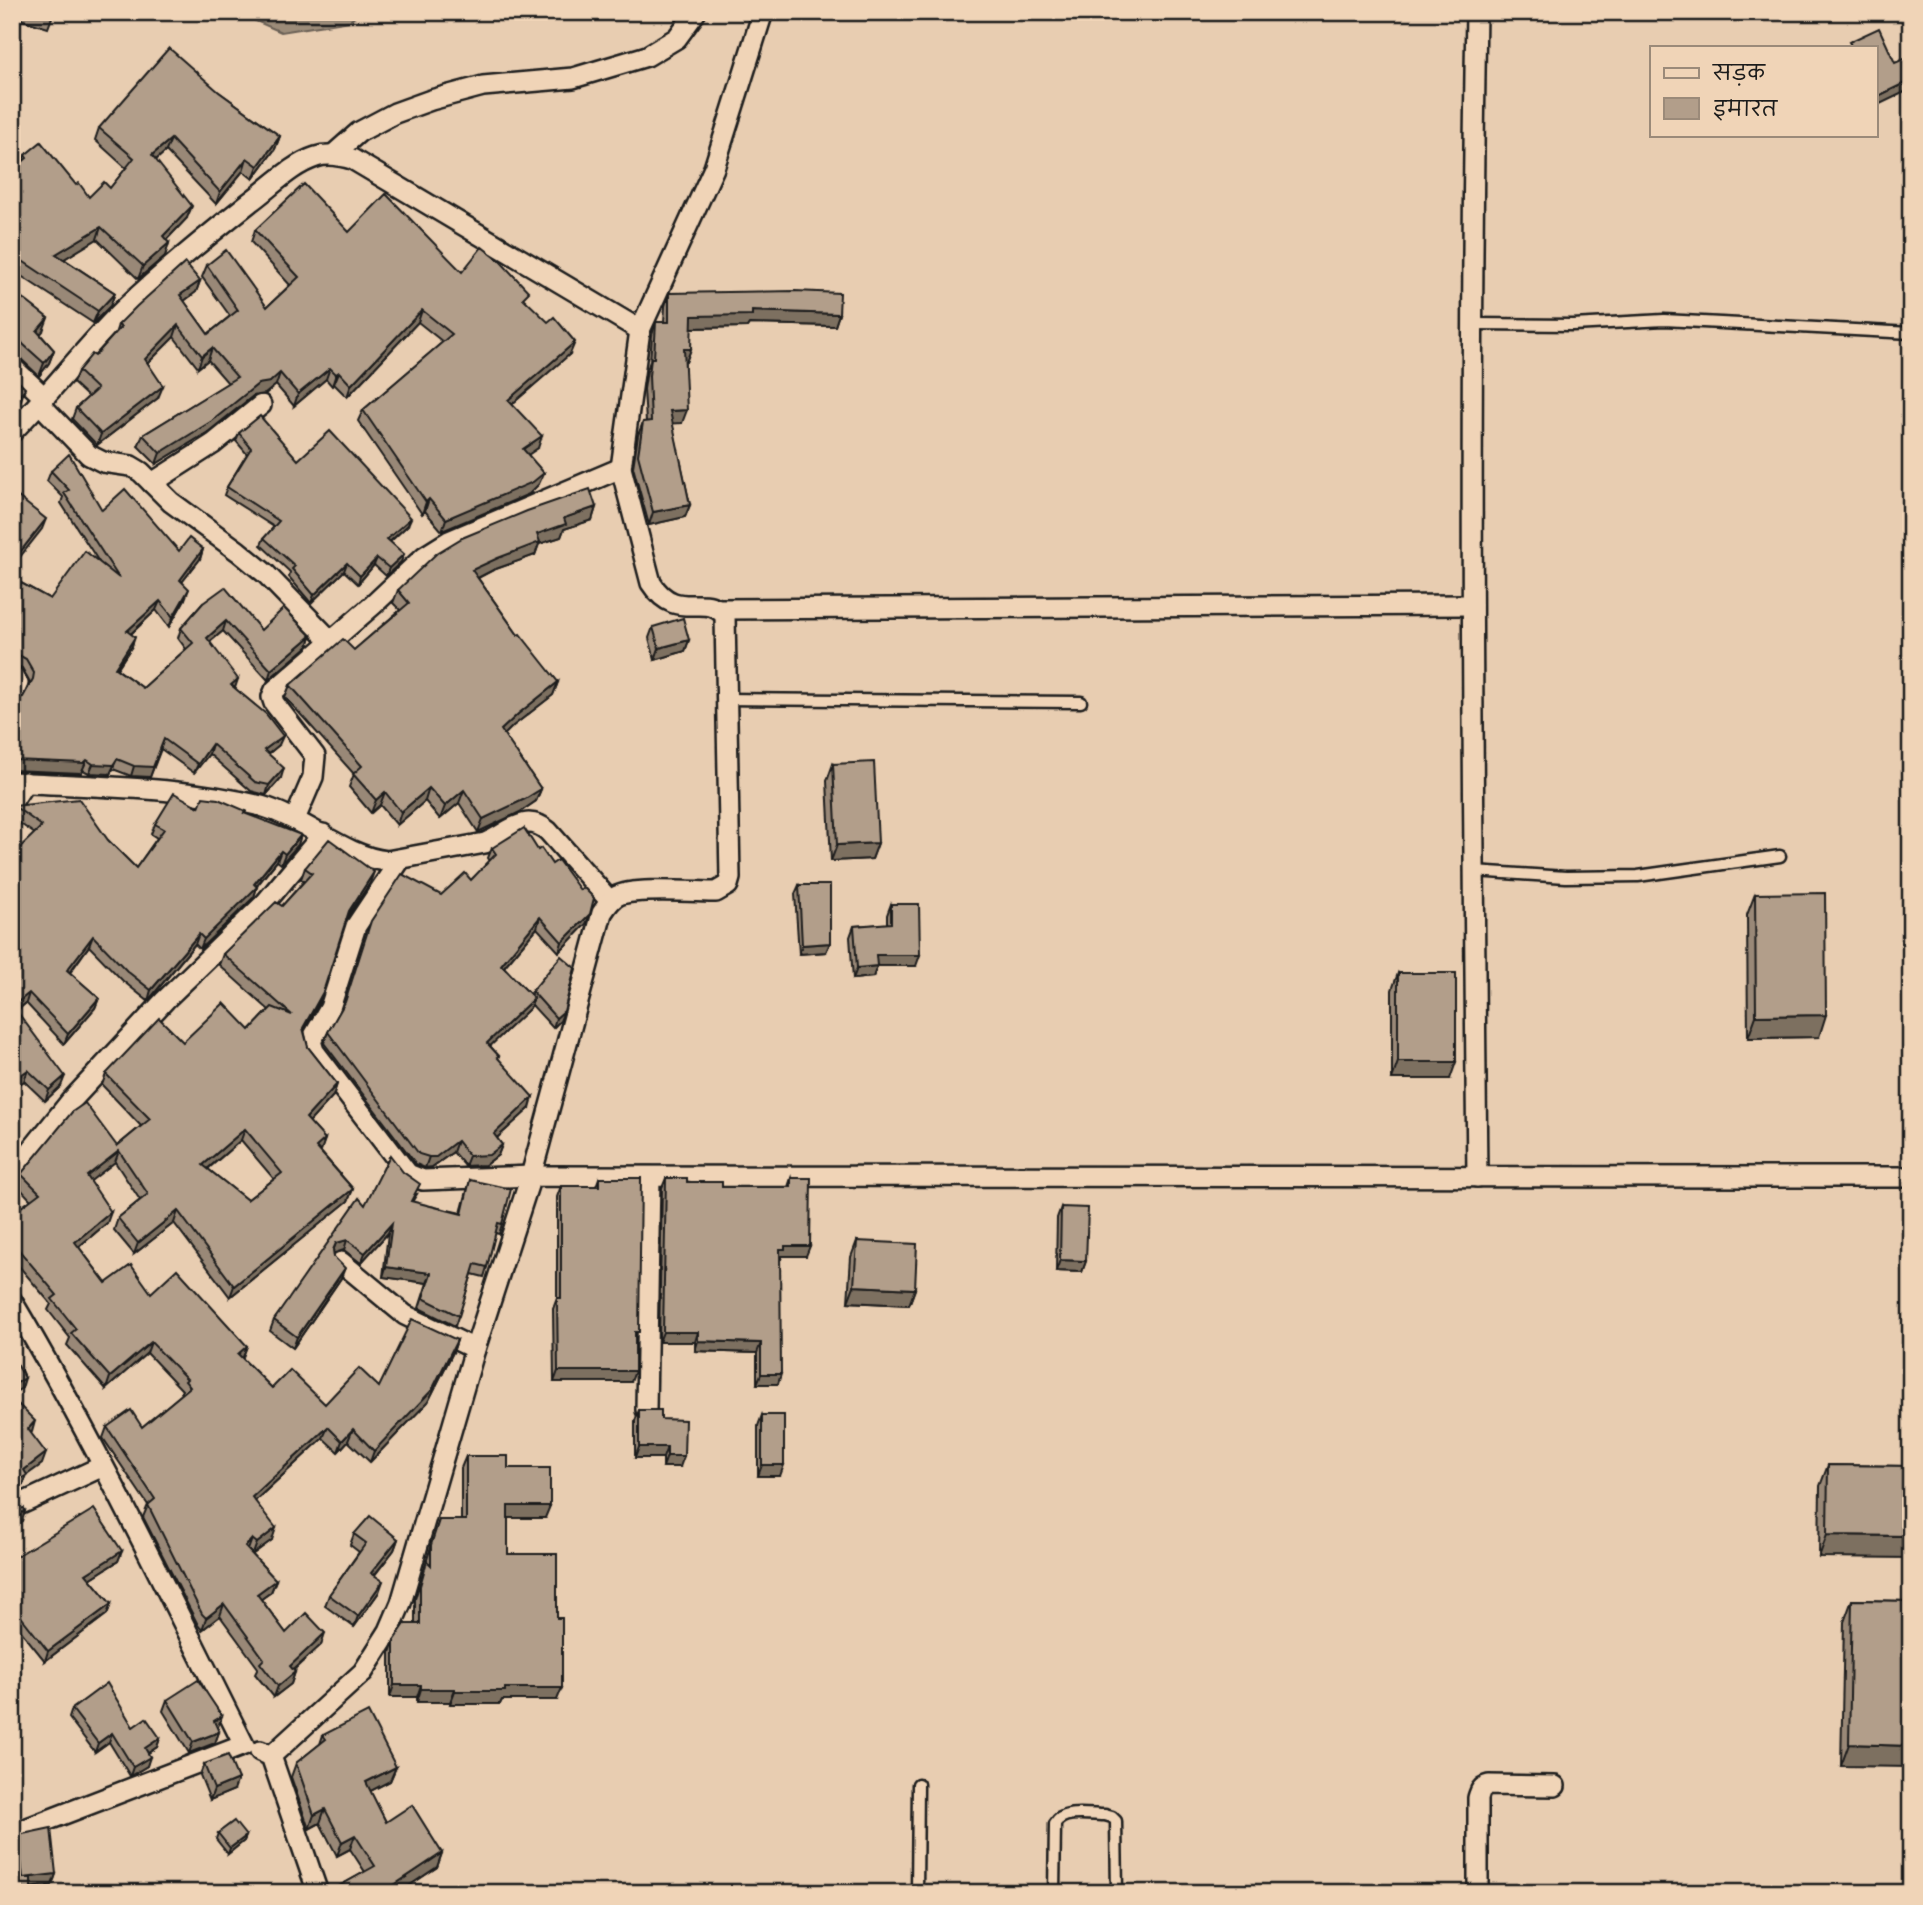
<svg xmlns="http://www.w3.org/2000/svg" width="1923" height="1905" font-family="Sriracha,'Playpen Sans Deva',sans-serif">
  <style>
    .water { fill: #9c8c79; stroke: #695f54; stroke-width: 2 }
    .lines { fill: none; stroke-linecap: round; stroke-linejoin: round }
    .lane-casing { stroke: #1c1c1c; stroke-width: 15 }
    .street-casing { stroke: #1c1c1c; stroke-width: 24 }
    .lane { stroke: #f0d4b7; stroke-width: 10 }
    .street { stroke: #f0d4b7; stroke-width: 19 }
    .wall { fill: #987; stroke: #1c1c1c; stroke-width: 2; fill-rule: evenodd }
    .shaded-wall { fill: #7d6f61; stroke: #1c1c1c; stroke-width: 2 }
    .building { fill: #b29e8a; stroke: #1c1c1c; stroke-width: 2; fill-rule: evenodd }
  </style>
  <rect width="100%" height="100%" fill="#e8cdb1"/>
  <filter id="ink" filterUnits="userSpaceOnUse"><feTurbulence type="fractalNoise" baseFrequency=".0143" numOctaves="2"/><feDisplacementMap in="SourceGraphic" scale="14" xChannelSelector="R" yChannelSelector="G"/><feConvolveMatrix kernelMatrix="1 2 1 2 8 2 1 2 1" color-interpolation-filters="sRGB"/></filter>
  <g filter="url(#ink)">
    <path class="water" d="M360,12L350,21L281,32L238,13Z"/>
    <g class="lines">
      <g class="lane-casing">
        <g id="lane">
          <path d="M1472,324L1573,325L1664,320L1911,333"/>
          <path d="M725,699L1081,702"/>
          <path d="M1474,871L1566,877L1638,876L1780,856"/>
          <path d="M917,1893L918,1784"/>
          <path d="M1054,1893L1055,1824C1063,1809 1090,1815 1105,1815L1112,1817L1116,1821L1117,1893"/>
        </g>
      </g>
      <g class="street-casing">
        <g id="street">
          <path d="M1476,12C1469,401 1473,789 1477,1177"/>
          <path d="M333,155L359,132L395,113L431,100L483,86L573,78L647,56L677,38L696,12"/>
          <path d="M12,367L45,398"/>
          <path d="M40,404L89,455L103,462L131,466L141,472L171,502L238,551L266,574L331,641"/>
          <path d="M12,432C51,393 84,348 124,309C164,271 207,236 250,202C271,187 291,165 316,157C328,153 340,156 352,159L640,330"/>
          <path d="M152,483L213,444L261,405"/>
          <path d="M720,609L1472,605"/>
          <path d="M12,675L18,684L12,697"/>
          <path d="M12,782C95,787 180,786 261,806C304,818 345,857 387,861L485,843C508,834 524,811 548,831L610,901"/>
          <path d="M12,802L25,782"/>
          <path d="M295,819L313,777L315,756L274,703L272,697L275,690L373,605L425,556L449,541L621,468"/>
          <path d="M400,860L356,926L330,1008L311,1041L314,1051L408,1174L423,1180L531,1176L1911,1177"/>
          <path d="M12,1174L70,1102L165,1000L265,903L323,834"/>
          <path d="M341,1262L405,1315L475,1349"/>
          <path d="M12,1301C97,1444 169,1596 244,1745L12,1834"/>
          <path d="M646,1410L650,1177"/>
          <path d="M12,1508L103,1466"/>
          <path d="M260,1751L271,1756L318,1893"/>
          <path d="M271,1756L363,1672L389,1631L401,1603L475,1349L531,1176L602,913C606,907 610,900 617,896C633,887 695,892 716,892L728,885L730,878L725,616C706,590 677,624 651,583L621,468L640,330L714,168L763,12"/>
          <path d="M1478,1893V1798C1480,1791 1481,1787 1489,1785L1555,1786"/>
        </g>
      </g>
      <use href="#lane" class="lane"/>
      <use href="#street" class="street"/>
    </g>
    <g class="wall">
      <path d="M22,12H54L48,28L20,19Z"/>
      <path d="M219,92L280,136L275,149L253,179L243,171L216,204L166,151L156,160L187,218L166,240L169,243L165,256L138,279L97,239L64,259L115,293L110,306L93,323L12,270V171L22,162L25,155L76,185L89,197L110,188L126,168L95,140L99,128Z"/>
      <path d="M255,230L349,232L462,272L526,301L570,354L512,404L538,448L528,454L539,484L529,494L442,531L425,511L422,514L358,421L363,410L443,342L418,322L347,397L334,384L332,386L326,379L294,406L276,385L265,394L253,396L208,432L156,464L138,446L143,435L228,383L208,360L198,368L174,337L147,364L158,398L97,445L72,419L76,408L88,397L73,383L78,371L95,356L115,334L118,325L200,281L196,292L184,301L208,334L230,316L202,277L207,265L267,307L290,285L251,242Z"/>
      <path d="M12,290L43,331L40,334L54,350L49,363L39,376L20,358L12,348Z"/>
      <path d="M669,293L839,314L835,326L749,324L747,327L691,328V349L686,362H685L682,423H672L690,505L685,517L649,525L633,467L638,435L643,422H646L644,389L647,370L650,361L652,335L656,322H664L665,306Z"/>
      <path d="M239,433L298,460L408,525L390,542L401,562L386,576L374,565L358,584L344,571L311,603L289,577L290,572L261,545L264,538L274,527L224,495L227,487L247,454L236,441Z"/>
      <path d="M51,471L102,510L179,551L203,549L200,559L182,582L185,599L169,627L156,610L131,634L132,646L117,669L143,688L186,649L178,638L181,628L203,603L261,630L311,636L308,646L268,680L223,631L210,642L235,688L279,745L268,754L281,778L266,795L251,791L209,754L194,773L161,749L150,777L131,776L113,769L110,774L89,773L83,770L81,773L12,770V701L23,697L30,682L22,668L12,663V578L50,599L99,562L61,503L63,497L47,481Z"/>
      <path d="M596,507L592,520L564,529L561,537L539,544L535,555L493,570L478,578L518,635L558,682L553,695L513,726L504,735L541,789L536,801L520,812L478,832L459,803L440,819L425,801L397,825L380,805L371,813L349,787L354,774L285,697L290,685L354,650L400,610L393,603L398,590Z"/>
      <path d="M653,627L689,640L685,651L655,660L649,638Z"/>
      <path d="M833,764L878,843L872,859L831,861L827,781Z"/>
      <path d="M14,806L108,840L136,868L157,838L151,834L155,824L199,807L246,811L245,813L298,845L281,864L277,861L257,886L254,897L200,949L195,944L148,1001L123,981L89,946L70,973L99,998L95,1008L64,1044L26,1003L17,1011L61,1086L45,1101L24,1081L12,1089V855L35,834L12,818V811Z"/>
      <path d="M492,848L538,850L552,864L590,914L586,924L559,952L537,928L504,967L530,995L532,991L560,1021L553,1028L531,1004L530,1008L490,1046L499,1056L498,1058L530,1108L497,1138L502,1145L498,1155L485,1165L465,1166L453,1152L432,1167L425,1168L416,1164L324,1043L328,1032L441,895L471,880L490,861L488,858Z"/>
      <path d="M305,868L370,883L345,920L319,1003L304,1030L308,1047L337,1084L333,1096L309,1122L325,1139L320,1151L353,1189L348,1201L230,1297L174,1223L134,1254L114,1230L118,1218L140,1200L115,1162L90,1181L107,1223L79,1247L106,1283L151,1293L247,1346L242,1358L272,1388L325,1404L379,1387L457,1340L453,1352L428,1402L370,1462L348,1441L338,1452L323,1438L255,1501L272,1540L253,1554L248,1550L276,1580L271,1592L261,1599L286,1633L321,1645L293,1670L295,1672L291,1684L274,1697L255,1674L258,1668L220,1616L202,1630L198,1625L143,1517L148,1505L103,1438L107,1427H142L182,1394L181,1392L182,1390L147,1353L106,1389L67,1345L70,1338L48,1310L51,1304L12,1258V1214L31,1200L17,1185L21,1174L117,1146L141,1126L102,1085L106,1074L183,1042L250,1030L269,1010L219,965L223,954L282,906L304,881L301,879ZM241,1140L274,1179L247,1200L208,1169Z"/>
      <path d="M799,885L826,952L799,954L795,894Z"/>
      <path d="M1755,894L1819,1037L1748,1038L1747,915Z"/>
      <path d="M891,904L916,966H877L873,977L853,979L850,937L854,926L887,924V915Z"/>
      <path d="M1398,973L1450,1079H1392V990Z"/>
      <path d="M599,1178L635,1342L631,1382H554L553,1309L557,1298V1197L561,1186H596Z"/>
      <path d="M666,1178L722,1187H788L791,1178L806,1256H782L781,1259H780L778,1384H757V1353L695,1351V1342H659L662,1188Z"/>
      <path d="M470,1180L502,1224L499,1234L495,1233L487,1267L484,1277L472,1274L455,1326L419,1308L427,1283L383,1277L388,1233L361,1263L344,1250L333,1253L341,1278L293,1348L270,1331L274,1320L365,1205L417,1194L412,1202L461,1213Z"/>
      <path d="M1061,1207L1086,1261L1082,1272L1056,1271L1057,1218Z"/>
      <path d="M857,1241L915,1289L909,1305L848,1302L851,1257Z"/>
      <path d="M639,1410L661,1419L680,1467H663V1458H635V1421Z"/>
      <path d="M762,1415L780,1476H758V1426Z"/>
      <path d="M466,1456L508,1468L545,1518H508V1554L557,1700H502L500,1704H450V1702H417V1697H390V1653L394,1640L415,1624V1599L439,1520H461V1468Z"/>
      <path d="M1828,1465L1911,1466L1819,1557L1820,1486Z"/>
      <path d="M354,1534L398,1539L394,1550L375,1575L379,1592L354,1627L325,1606L329,1595L359,1552L350,1545Z"/>
      <path d="M122,1551L118,1561L90,1579L111,1604L107,1614L45,1661L12,1620V1559Z"/>
      <path d="M1852,1600L1911,1601L1841,1766L1844,1622Z"/>
      <path d="M167,1700L218,1727L219,1732L215,1743L189,1753L163,1711Z"/>
      <path d="M72,1709L133,1727L160,1738L157,1747L148,1753L147,1766L130,1776L109,1742L95,1752L69,1718Z"/>
      <path d="M323,1735L396,1767L390,1781L370,1791L386,1822L442,1853L437,1867L398,1893H333L334,1889L365,1872L350,1849L337,1856L320,1823L309,1829L291,1777L296,1763L320,1744Z"/>
      <path d="M204,1764L234,1790L210,1800L200,1775Z"/>
      <path d="M218,1833L246,1836L244,1841L228,1854L216,1839Z"/>
      <path d="M18,1835L56,1874L52,1885L31,1888L18,1878L14,1846Z"/>
    </g>
    <g class="shaded-wall">
      <path d="M1911,80V89L1876,106V97Z"/>
      <path d="M280,136L275,149L253,179L258,166Z"/>
      <path d="M171,139L166,151L148,167L152,155Z"/>
      <path d="M247,158L243,171L216,204L220,192Z"/>
      <path d="M192,206L187,218L158,249L163,236Z"/>
      <path d="M101,227L97,239L51,267L56,254Z"/>
      <path d="M169,243L165,256L138,279L143,266Z"/>
      <path d="M200,281L196,292L176,307L180,295Z"/>
      <path d="M115,293L110,306L93,323L98,311Z"/>
      <path d="M422,310L418,322L347,397L351,385Z"/>
      <path d="M752,311L839,314L835,326L749,324L747,327L687,328L692,316Z"/>
      <path d="M48,318L43,331L33,344L37,331Z"/>
      <path d="M178,325L174,337L140,371L145,359Z"/>
      <path d="M575,342L570,354L503,412L508,400Z"/>
      <path d="M212,348L208,360L198,368L202,356Z"/>
      <path d="M684,349H691L686,362H680Z"/>
      <path d="M54,350L49,363L39,376L44,363Z"/>
      <path d="M330,368L326,379L294,406L298,394Z"/>
      <path d="M339,372L334,384L332,386L336,374Z"/>
      <path d="M280,373L276,385L265,394L253,396L208,432L156,464L160,453L258,384Z"/>
      <path d="M163,386L158,398L97,445L101,434Z"/>
      <path d="M25,388L21,400L12,412V405Z"/>
      <path d="M687,410L682,423L665,424L670,411Z"/>
      <path d="M542,436L538,448L519,461L523,449Z"/>
      <path d="M544,473L539,484L529,494L442,531L446,519Z"/>
      <path d="M429,499L425,511L422,514L426,502Z"/>
      <path d="M690,505L685,517L649,525L653,512Z"/>
      <path d="M596,507L592,520L564,529L561,537L539,544L535,555L493,570L468,583L472,570L564,518Z"/>
      <path d="M411,518L408,525L384,547L387,539Z"/>
      <path d="M46,519L42,529L12,567V562Z"/>
      <path d="M203,549L200,559L176,590L180,580Z"/>
      <path d="M404,554L401,562L386,576L389,568Z"/>
      <path d="M377,558L374,565L358,584L360,576Z"/>
      <path d="M347,563L344,571L311,603L314,595Z"/>
      <path d="M189,589L185,599L169,627L173,617Z"/>
      <path d="M160,601L156,610L123,641L127,631Z"/>
      <path d="M226,621L223,631L203,647L207,638Z"/>
      <path d="M311,636L308,646L268,680L271,670Z"/>
      <path d="M135,637L132,646L111,677L115,668Z"/>
      <path d="M689,640L685,651L655,660L659,648Z"/>
      <path d="M238,679L235,688L231,685Z"/>
      <path d="M558,682L553,695L513,726L496,743L501,730L518,714Z"/>
      <path d="M283,736L279,745L261,760L264,750Z"/>
      <path d="M164,739L150,777L131,776L134,766Z"/>
      <path d="M212,744L209,754L194,773L198,764Z"/>
      <path d="M117,759L110,774L89,773L93,764Z"/>
      <path d="M14,760H87L81,773L12,770Z"/>
      <path d="M284,768L281,778L266,795L269,785Z"/>
      <path d="M429,788L425,801L397,825L401,812Z"/>
      <path d="M541,789L536,801L520,812L478,832L483,819Z"/>
      <path d="M464,790L459,803L440,819L445,806Z"/>
      <path d="M385,792L380,805L371,813L376,800Z"/>
      <path d="M301,835L298,845L281,864L285,854Z"/>
      <path d="M878,843L872,859L831,861L837,845Z"/>
      <path d="M281,851L277,861L252,891L257,887L254,897L200,949L204,939L254,884Z"/>
      <path d="M374,872L370,883L344,922L349,911Z"/>
      <path d="M590,914L586,924L559,952L562,942Z"/>
      <path d="M540,917L537,928L497,975L501,965Z"/>
      <path d="M199,934L195,944L148,1001L151,990Z"/>
      <path d="M93,936L89,946L63,981L67,970Z"/>
      <path d="M830,943L826,952L799,954L802,945Z"/>
      <path d="M876,955H920L916,966H872Z"/>
      <path d="M877,966L873,977L853,979L857,968Z"/>
      <path d="M323,992L319,1003L299,1039L303,1028Z"/>
      <path d="M29,993L26,1003L12,1014L13,1006Z"/>
      <path d="M99,998L95,1008L64,1044L68,1034Z"/>
      <path d="M534,998L530,1008L483,1053L487,1043Z"/>
      <path d="M564,1011L560,1021L553,1028L556,1018Z"/>
      <path d="M1826,1015L1819,1037L1748,1038L1756,1016Z"/>
      <path d="M1398,1062H1456L1450,1079H1392Z"/>
      <path d="M28,1070L24,1081L12,1089V1081Z"/>
      <path d="M65,1076L61,1086L45,1101L49,1090Z"/>
      <path d="M337,1084L333,1096L302,1130L306,1118Z"/>
      <path d="M533,1097L530,1108L490,1144L494,1134Z"/>
      <path d="M20,1118L16,1128L12,1132V1125Z"/>
      <path d="M245,1129L241,1140L199,1176L203,1165Z"/>
      <path d="M325,1139L321,1151L312,1158L316,1147Z"/>
      <path d="M457,1141L453,1152L432,1167L425,1168L429,1157Z"/>
      <path d="M502,1145L498,1155L485,1165L465,1166L469,1156Z"/>
      <path d="M119,1151L115,1162L83,1187L87,1176Z"/>
      <path d="M353,1189L348,1201L230,1297L234,1286Z"/>
      <path d="M178,1211L174,1223L134,1254L138,1243Z"/>
      <path d="M111,1212L107,1223L71,1253L75,1242Z"/>
      <path d="M392,1223L388,1233L361,1263L365,1253Z"/>
      <path d="M347,1240L344,1250L332,1254L336,1243Z"/>
      <path d="M785,1246H810L806,1256H782L781,1259H776L780,1249Z"/>
      <path d="M1060,1260L1086,1261L1082,1272L1056,1271Z"/>
      <path d="M386,1267L431,1273L427,1283L383,1277Z"/>
      <path d="M345,1268L341,1278L293,1348L297,1337Z"/>
      <path d="M854,1286L915,1289L909,1305L848,1302Z"/>
      <path d="M663,1332H698L695,1342H659Z"/>
      <path d="M457,1340L453,1352L428,1402L370,1462L374,1451Z"/>
      <path d="M698,1341L761,1343L757,1353L695,1351Z"/>
      <path d="M151,1342L147,1353L106,1389L110,1377Z"/>
      <path d="M247,1346L243,1357L234,1366L238,1354Z"/>
      <path d="M558,1371H635L631,1382H554Z"/>
      <path d="M761,1374H781L778,1384H757Z"/>
      <path d="M25,1378L22,1388L12,1394V1386Z"/>
      <path d="M35,1421L32,1432L24,1439L28,1429Z"/>
      <path d="M328,1427L323,1438L247,1508L252,1497Z"/>
      <path d="M353,1429L348,1441L338,1452L342,1441Z"/>
      <path d="M639,1447H667L663,1458H635Z"/>
      <path d="M46,1453L42,1464L27,1475L23,1485L12,1492V1485L24,1470Z"/>
      <path d="M667,1456H684L680,1467H663Z"/>
      <path d="M762,1465H784L780,1476H758Z"/>
      <path d="M508,1506H550L545,1518H503Z"/>
      <path d="M25,1511L22,1521L12,1526V1518Z"/>
      <path d="M276,1528L272,1540L253,1554L257,1543Z"/>
      <path d="M1827,1535L1911,1536V1558L1819,1557Z"/>
      <path d="M252,1539L248,1550L245,1547Z"/>
      <path d="M398,1539L394,1550L367,1584L371,1573Z"/>
      <path d="M122,1551L118,1561L82,1584L86,1574Z"/>
      <path d="M276,1580L271,1592L253,1605L257,1594Z"/>
      <path d="M383,1581L379,1592L354,1627L358,1616Z"/>
      <path d="M111,1604L107,1614L45,1661L48,1651Z"/>
      <path d="M224,1604L220,1616L202,1630L206,1618Z"/>
      <path d="M325,1633L321,1645L286,1677L290,1666Z"/>
      <path d="M295,1672L291,1684L274,1697L278,1686Z"/>
      <path d="M20,1674L16,1685L12,1688V1680Z"/>
      <path d="M394,1685H421L417,1697H390Z"/>
      <path d="M505,1688H562L557,1700H502L500,1704H450L455,1691Z"/>
      <path d="M421,1689H455L450,1702H417Z"/>
      <path d="M222,1716L218,1727L210,1732L214,1721Z"/>
      <path d="M219,1732L215,1743L189,1753L193,1742Z"/>
      <path d="M112,1733L109,1742L95,1752L98,1743Z"/>
      <path d="M160,1738L157,1747L142,1757L145,1748Z"/>
      <path d="M1849,1744L1911,1746V1767L1841,1766Z"/>
      <path d="M150,1757L147,1766L130,1776L133,1767Z"/>
      <path d="M396,1767L390,1781L361,1796L366,1782Z"/>
      <path d="M238,1779L234,1790L210,1800L214,1789Z"/>
      <path d="M18,1802L14,1813L12,1815V1807Z"/>
      <path d="M325,1809L320,1823L309,1829L314,1815Z"/>
      <path d="M355,1835L350,1849L337,1856L342,1842Z"/>
      <path d="M246,1836L244,1841L228,1854L230,1848Z"/>
      <path d="M442,1853L437,1867L398,1893H382Z"/>
      <path d="M56,1874L52,1885L19,1889L23,1878Z"/>
    </g>
    <g class="building">
      <path d="M36,12H54L52,17Z"/>
      <path d="M1879,28L1895,63L1911,56V80L1876,97V47H1852L1849,42Z"/>
      <path d="M169,48L219,92L280,136L258,166L247,158L220,192L171,139L152,155L192,206L163,236L169,243L143,266L101,227L56,254L115,293L98,311L12,254V171L27,158L25,155L41,142L76,185L79,183L89,197L104,182L110,188L134,158L99,128Z"/>
      <path d="M304,184L349,232L386,194L462,272L482,247L500,261L529,292L523,298L548,322L554,317L575,342L508,400L542,436L523,449L544,473L533,482L446,519L429,499L426,502L363,410L452,334L422,310L351,385L339,372L336,374L330,368L298,394L280,373L270,382L258,384L212,421L160,453L143,435L237,377L212,348L202,356L178,325L145,359L163,386L101,434L76,408L97,389L78,371L92,354L95,356L121,327L118,325L137,306L185,263L200,281L180,295L208,334L238,310L207,265L226,250L267,307L299,277L255,230Z"/>
      <path d="M12,290L48,318L37,331L54,350L44,363L24,345L12,330Z"/>
      <path d="M795,291L840,293L839,314L752,311V315L692,316L691,349H684L687,410L670,411L690,505L653,512L638,455L643,422L651,421L649,376L651,358H654L656,322H669V293Z"/>
      <path d="M12,375L25,388L12,405Z"/>
      <path d="M260,416L298,460L330,431L411,518L387,539L404,554L389,568L377,558L360,576L347,563L314,595L292,569L295,566L264,538L279,521L227,487L251,448L239,433Z"/>
      <path d="M69,454L102,510L125,489L179,551L189,538L203,549L180,580L189,589L173,617L160,601L127,631L135,637L115,668L143,688L193,643L181,628L203,603L225,587L261,630L284,608L311,636L271,670L226,621L207,638L238,679L231,685L266,714L283,736L264,750L284,768L269,785L255,782L212,744L198,764L164,739L153,767L134,766L117,759L113,765L93,764L87,760L84,763L14,760L12,759V735L19,737L12,730V701L13,699L23,697L33,679L34,673L26,659L15,653L12,655V578L50,599L85,551L119,578L64,493L69,490L51,471Z"/>
      <path d="M590,489L596,507L564,518L566,524L537,534L540,542L498,558L472,570L518,635L520,634L558,682L518,714L501,730L541,789L525,799L483,819L464,790L445,806L429,788L401,812L385,792L376,800L353,774L362,766L290,685L343,639L354,650L409,603L398,590L437,553L462,538L527,511Z"/>
      <path d="M12,492L46,519L12,562Z"/>
      <path d="M683,618L689,640L659,648L653,627Z"/>
      <path d="M874,762L878,843L837,845L833,764Z"/>
      <path d="M174,793L199,807L203,797L218,799L246,811L244,813L301,835L285,854L281,851L254,884L257,887L204,939L199,934L151,990L127,971L93,936L67,970L99,998L68,1034L29,993L13,1006L65,1076L49,1090L28,1070L12,1081V855L42,826L14,806L79,799L108,840L136,868L164,829L155,824Z"/>
      <path d="M524,828L538,850L541,848L552,864L558,860L580,890L583,887L594,898L590,914L562,942L540,917L501,965L534,998L487,1043L499,1056L497,1057L533,1097L494,1134L502,1145L489,1155L469,1156L457,1141L436,1157H429L419,1154L328,1032L345,1002L371,921L402,874L441,895L465,873L471,880L496,854L492,848Z"/>
      <path d="M329,839L374,872L349,911L323,992L303,1028L308,1047L337,1084L306,1118L325,1139L316,1147L353,1189L234,1286L178,1211L138,1243L118,1218L148,1194L119,1151L87,1176L111,1212L75,1242L106,1283L131,1265L151,1293L177,1269L247,1346L238,1354L272,1388L290,1370L325,1404L359,1368L379,1387L412,1319L457,1340L432,1390L374,1451L353,1429L342,1441L328,1427L252,1497L276,1528L257,1543L252,1539L245,1547L276,1580L257,1594L286,1633L306,1613L325,1633L290,1666L295,1672L278,1686L260,1663L264,1659L224,1604L206,1618L202,1614L148,1505L155,1499L107,1427L131,1410L142,1427L190,1387L185,1381L187,1379L151,1342L110,1377L71,1333L76,1329L52,1299L57,1295L12,1242V1214L40,1193L21,1174L72,1112L85,1103L117,1146L150,1119L106,1074L159,1018L183,1042L224,1003L250,1030L272,1007L292,1015L223,954L276,902L282,906L312,873L305,868ZM245,1129L282,1173L247,1200L203,1165Z"/>
      <path d="M799,885H830V943L802,945Z"/>
      <path d="M1825,893L1826,1015L1756,1016L1755,894Z"/>
      <path d="M891,904H919L920,955H876L877,966L857,968L854,926L891,923Z"/>
      <path d="M561,956L575,968L564,1011L556,1018L532,991Z"/>
      <rect x="1398" y="973" width="58" height="89"/>
      <path d="M12,1107L20,1118L12,1125Z"/>
      <path d="M390,1155L403,1172L420,1184L411,1201L462,1214L470,1180L511,1189L502,1224L498,1223L487,1267L475,1264L459,1316L423,1298L431,1273L386,1267L392,1223L365,1253L347,1240L336,1243L333,1250L334,1257L345,1268L297,1337L274,1320L359,1198L365,1205Z"/>
      <path d="M599,1178H641L639,1332H635V1371H558L557,1298H561V1186H599Z"/>
      <path d="M666,1178H687V1182H722V1187H791V1178H811L810,1246H785V1249H780L781,1374H761V1343L698,1341V1332H663Z"/>
      <path d="M1061,1207L1088,1208L1086,1261L1060,1260Z"/>
      <path d="M857,1241L917,1244L915,1289L854,1286Z"/>
      <path d="M12,1359H14L25,1378L12,1386Z"/>
      <path d="M12,1398L35,1421L28,1429L46,1453L24,1470L27,1475L12,1485Z"/>
      <path d="M639,1410H661V1419L685,1420L684,1456H667V1447H639Z"/>
      <rect x="762" y="1415" width="22" height="50"/>
      <path d="M466,1456H508V1468H550V1506H508V1554H557V1618H562V1688H505V1691H455V1689H421V1685H394V1640L405,1624H420V1586L427,1561L431,1565V1545L439,1520H466Z"/>
      <path d="M1828,1465L1911,1466V1536L1827,1535Z"/>
      <path d="M24,1508L25,1511L12,1518V1509L15,1510Z"/>
      <path d="M94,1509L122,1551L86,1574L111,1604L48,1651L12,1605V1559Z"/>
      <path d="M370,1516L398,1539L371,1573L383,1581L358,1616L329,1595L366,1543L354,1534Z"/>
      <path d="M1852,1600L1911,1601V1746L1849,1744Z"/>
      <path d="M12,1664L20,1674L12,1680Z"/>
      <path d="M198,1680L222,1716L214,1721L219,1732L193,1742L167,1700Z"/>
      <path d="M107,1683L133,1727L146,1718L160,1738L145,1748L150,1757L133,1767L112,1733L98,1743L72,1709Z"/>
      <path d="M368,1712L396,1767L366,1782L386,1822L412,1805L442,1853L382,1893H336L334,1889L375,1866L355,1835L342,1842L325,1809L314,1815L296,1763L326,1739L323,1735Z"/>
      <path d="M228,1755L238,1779L214,1789L204,1764Z"/>
      <path d="M12,1794L18,1802L12,1807Z"/>
      <path d="M234,1821L246,1836L230,1848L218,1833Z"/>
      <path d="M51,1828L56,1874L23,1878L18,1835Z"/>
      <rect x="12" y="1878" width="19" height="15"/>
    </g>
  </g>
  <rect width="1923" height="1905" fill="none" stroke="#f0d4b7" stroke-width="42"/>
  <rect x="21" y="21" width="1881" height="1863" fill="none" stroke="#1c1c1c" stroke-width="2.5" filter="url(#ink)"/>
  <rect x="1650" y="46" width="228" height="91" fill="#f0d4b7" stroke="#9b8a79" stroke-width="2"/>
  <rect x="1664" y="68" width="35" height="10" fill="#f0d4b7" stroke="#9b8a79" stroke-width="2"/>
  <text x="1713" y="80" font-size="21" fill="#1c1c1c">सड़क</text>
  <rect x="1664" y="98" width="35" height="21" fill="#b29e8a" stroke="#9b8a79" stroke-width="2"/>
  <text x="1713" y="116" font-size="21" fill="#1c1c1c">इमारत</text>
</svg>
